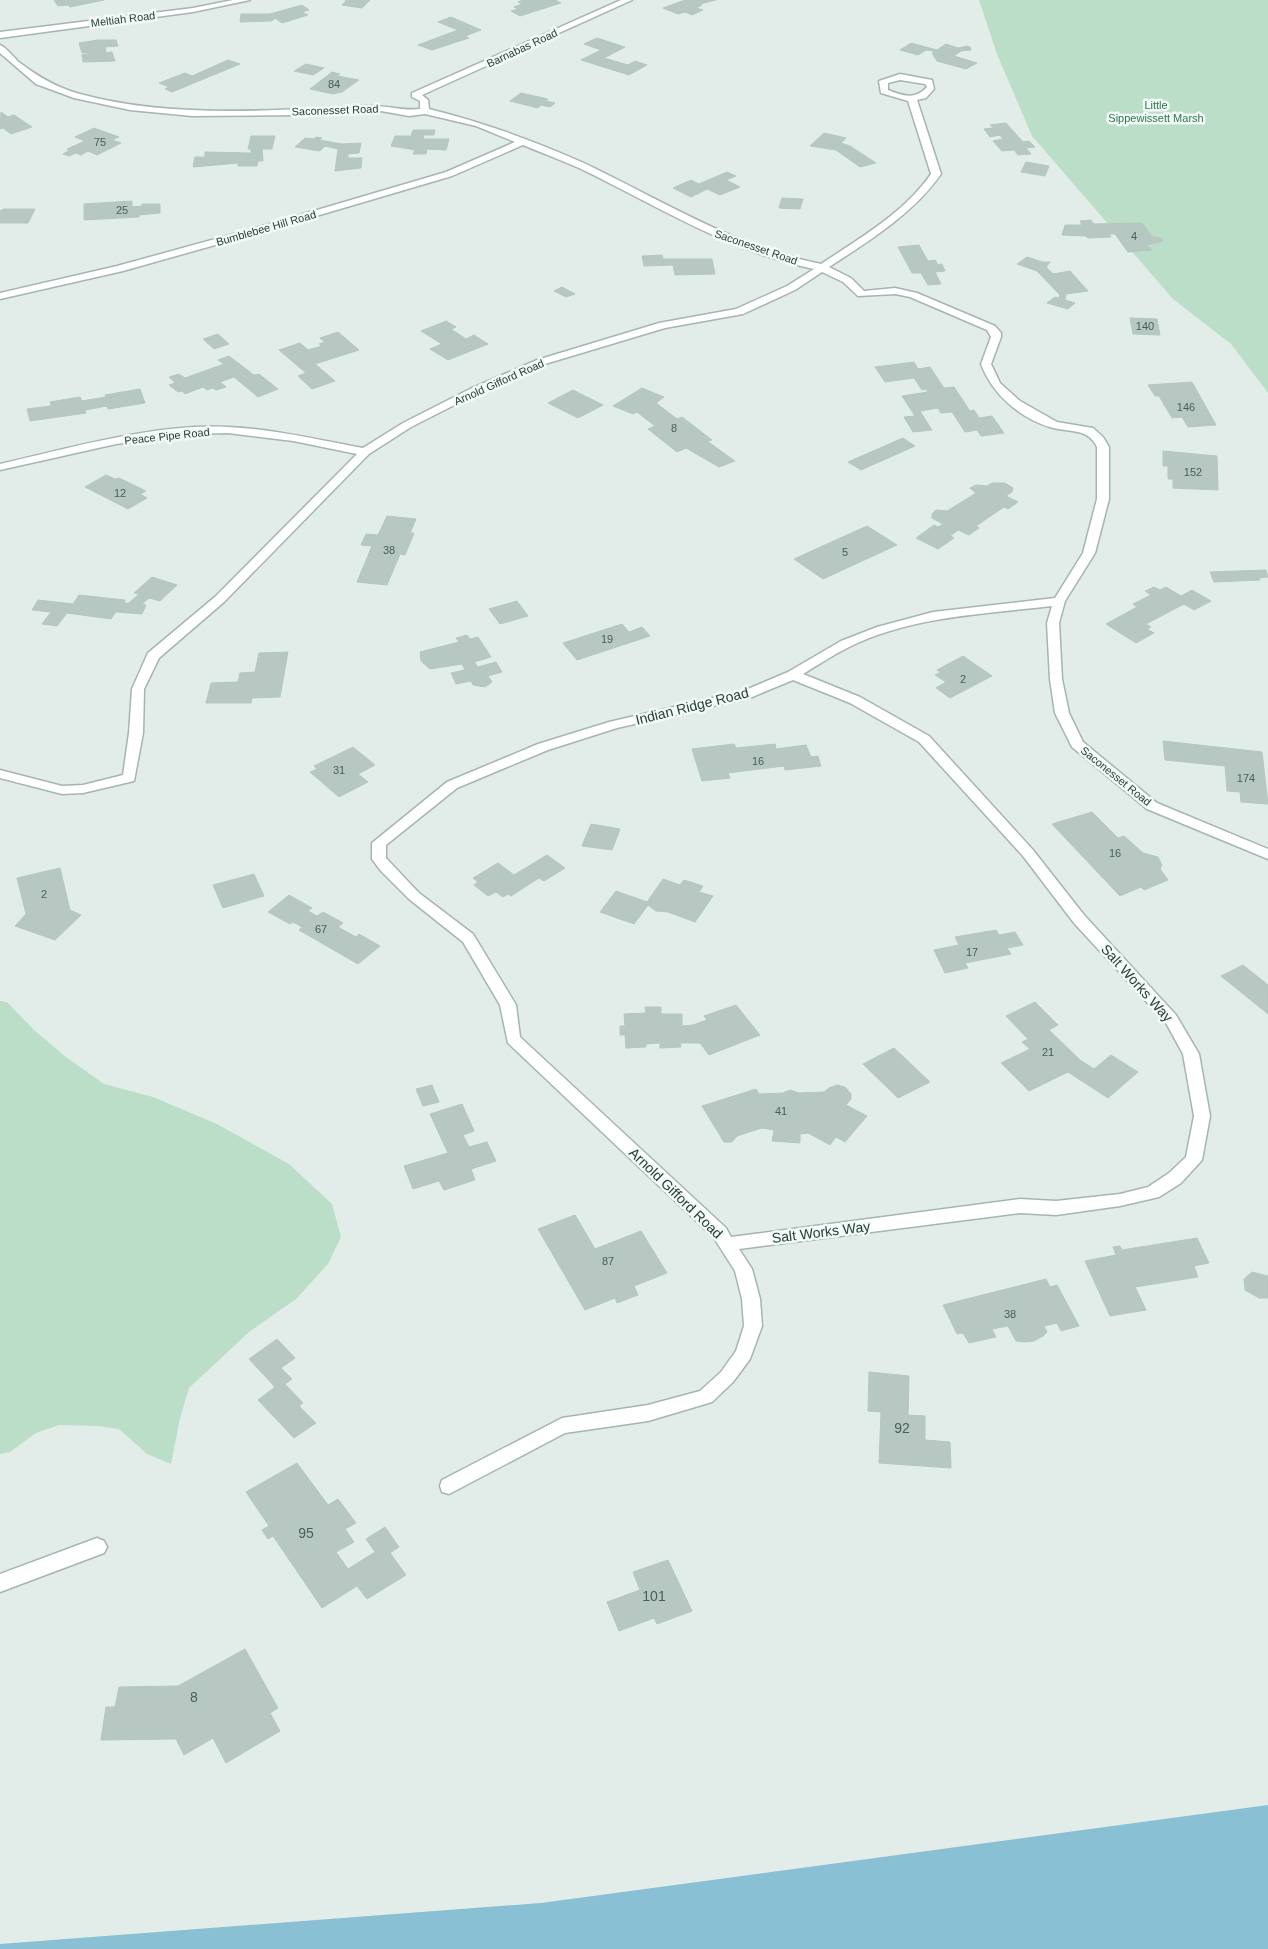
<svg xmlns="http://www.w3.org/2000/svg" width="1268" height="1949" font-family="Arial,sans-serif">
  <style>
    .green { fill: #bbdec8 }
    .water { fill: #89c0d3 }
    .building { fill: #b7c8c2; stroke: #b4c7c1 }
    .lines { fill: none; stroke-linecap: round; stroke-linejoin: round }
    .minor-casing { stroke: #a5b5b1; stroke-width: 3 }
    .minor { fill: #fff; fill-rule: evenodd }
    .labels { text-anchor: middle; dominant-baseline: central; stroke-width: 5; stroke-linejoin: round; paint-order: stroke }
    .far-street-label { font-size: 11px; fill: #223e39; stroke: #f3f9f7 }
    .number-label { font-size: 11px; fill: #47605b }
    .far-park-label { font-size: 11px; fill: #2b7650; stroke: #f3f9f7 }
    .street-label { font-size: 14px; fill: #223e39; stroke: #f3f9f7 }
    .near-number-label { font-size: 14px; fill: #47605b }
  </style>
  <rect width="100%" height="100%" fill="#e2ede9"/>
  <g class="green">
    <path d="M979,0H1268V393L1231,344L1173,299L1032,136L997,54Z"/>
    <path d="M0,1001L7,1002L34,1030L66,1057L104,1084L153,1097L217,1124L289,1164L332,1204L341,1237L328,1264L296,1299L249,1332L189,1388L180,1418L171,1464L147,1454L119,1429L99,1426L59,1425L36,1433L10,1452L0,1454Z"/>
  </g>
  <path class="water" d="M1268,1805V1949H0V1944L541,1903Z"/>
  <g class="building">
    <path d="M54,0H104L70,7L68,5L58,6Z"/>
    <path d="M345,0H370L362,8L342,5L347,0Z"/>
    <path d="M523,0H555L561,3L520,16L511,11L518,9L514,7L522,4L518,2Z"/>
    <path d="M685,0H716L700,4L702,5L696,8L703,10L692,15L685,12L678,14L663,8Z"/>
    <path d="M302,5L309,10L302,12L308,15L282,23L275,18L272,21L240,22L241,14H270Z"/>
    <path d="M451,17L481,30L465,36L469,38L432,50L418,45L458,30L438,22Z"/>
    <path d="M597,38L625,47L604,58L628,65L635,61L647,65L629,75L581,60L601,50L584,44Z"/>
    <path d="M98,40H116L118,46L105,47L106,53L112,52L115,61L83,62L82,55L89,54V53H82L79,43Z"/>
    <path d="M911,43L937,50L946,44L958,48L967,46L970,47L971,50L961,51L954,56L977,63L966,69L937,61L932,53L934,51L926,50L918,55L900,50Z"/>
    <path d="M228,60L240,64L172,92L165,89L169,87L159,83L185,73L192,76Z"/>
    <path d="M306,64L324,68L313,75L294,71Z"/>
    <path d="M332,72L340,74L337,76L359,80L342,92L333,94L310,89Z"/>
    <path d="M521,93L548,99L546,101L555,103L550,107L541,105L538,108L510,101Z"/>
    <path d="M1,112L8,117L14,115L32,127L11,134L3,128L0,129Z"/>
    <path d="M1006,123L1023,142L1029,141L1035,147L1026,148L1031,154L1018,155L1014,150L1002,151L993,141L1003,139L1000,135L990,137L984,129L994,128L990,125Z"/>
    <path d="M94,128L119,137L112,140L121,143L97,155L88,151L81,155L76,153L69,156L63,154L70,150L67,149L85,141L75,137Z"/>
    <path d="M413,130H435L434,135H424L423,139H449L446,150L427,149L426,154H413L415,150L391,146L395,136H411Z"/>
    <path d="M824,133L846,138L841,143L850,146L876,163L860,167L836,150L810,146Z"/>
    <path d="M251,136H275L272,149H262L263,161H258L257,166H238V163L193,167L195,157H205V152L251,153V149H248Z"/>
    <path d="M316,137L322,138L320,140L342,144L361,143L359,153L348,154V158H362L361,168L335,171L338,149L325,146L320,151L295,147L305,138L314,139Z"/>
    <path d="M1026,162L1049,166L1045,176L1021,172Z"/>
    <path d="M727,172L736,176L726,180L740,187L720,195L707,189L691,197L673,188L691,180L699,184Z"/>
    <path d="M782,198L803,199L800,209L779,208Z"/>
    <path d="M132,201V207L142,206V204H160V213L139,215V217L84,220V204Z"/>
    <path d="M4,209H35L28,223H0V211Z"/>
    <path d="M1091,220L1094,224L1142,223L1152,237L1161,238L1163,241L1147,245L1152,250L1128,252L1115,234H1109L1111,237L1088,238L1086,236L1062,235L1065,225H1082L1080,221Z"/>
    <path d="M919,245L928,261L935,260L938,265L942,264L945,271L935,272L941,284L928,285L921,273H912L898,247Z"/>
    <path d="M662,255L663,259H712L715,274L675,275L673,265L644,266L642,256Z"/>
    <path d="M1027,257L1043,262H1050L1046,267L1053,274L1070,271L1088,291L1066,294L1065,300L1075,303L1068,309L1047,303L1055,297L1059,298L1060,295L1037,271L1017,264Z"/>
    <path d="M562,287L575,294L566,297L554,291Z"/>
    <path d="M1130,318L1157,319L1160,335L1133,334Z"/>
    <path d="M446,321L456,327L451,329L466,339L474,335L488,344L448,360L430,349L442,344L421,331Z"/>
    <path d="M338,332L359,350L315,364L335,381L312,389L298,376L306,373L279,350L300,343L308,350L322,346L319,344L325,342L320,338Z"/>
    <path d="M218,334L229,344L214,349L203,339Z"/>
    <path d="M229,356L254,375L259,374L278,389L258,397L234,377L220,382L226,387L216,390L213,388L207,390L203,387L185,394L182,391L178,392L169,385L175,383L169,377L179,374L185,378L224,364L218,360Z"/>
    <path d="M914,362L918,369L930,367L944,388L954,387L970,411L974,410L979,418L992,416L1004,433L981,436L977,430L965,432L952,412L941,413L938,408L920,411L932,430L913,432L904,417L915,416L902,396L928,392L926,389L922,390L914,378L885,382L875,367Z"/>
    <path d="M1192,382L1216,425L1188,427L1182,417L1172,418L1159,396H1155L1148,385Z"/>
    <path d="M642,388L664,397L656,403L677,419L682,417L712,440L707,441L735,461L719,467L686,448L677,452L648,429L655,426L637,412L633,414L613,406Z"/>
    <path d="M140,389L145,403L108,409L107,406L85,410L86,413L30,421L27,409L51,406L50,402L80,397L82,401L106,397L105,395Z"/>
    <path d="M573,390L603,405L578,418L548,403Z"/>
    <path d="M903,438L915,446L861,470L848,462Z"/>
    <path d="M1163,451L1217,456L1218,490L1173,488V479H1168V466H1163Z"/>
    <path d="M106,475L115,479L119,478L146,491L140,494L147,498L128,509L85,487Z"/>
    <path d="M992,483H1005L1013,488L1012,492L1006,496L1018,502L1008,509L1004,507L976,526L979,528L969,535L958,530L950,536L954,538L938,549L916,538L934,525L938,527L943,524L932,518V514L936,510L947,511L976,493L970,488L976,485L987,486Z"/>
    <path d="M387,516L416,519L410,533H414L405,555L400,554L387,585L357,582L372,546L361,545L366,534L378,535Z"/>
    <path d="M867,526L897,545L823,579L794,559Z"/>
    <path d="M1266,570L1268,577L1259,578L1260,580L1214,582L1210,572Z"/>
    <path d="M152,577L177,585L160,601L149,598L142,604L146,605L142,614L116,612L111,619L67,613L57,626L42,624L51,612L32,610L38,600L73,604L79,595L125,600L124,603H129L139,594L134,593Z"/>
    <path d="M1154,587L1160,590L1166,587L1181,596L1192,590L1211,601L1194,610L1184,604L1146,624L1151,627L1147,629L1154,633L1136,643L1106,624L1137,607L1133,604L1151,595L1145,591Z"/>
    <path d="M517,601L528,616L500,624L489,609Z"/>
    <path d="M622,624L629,632L642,627L650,636L577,660L563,643Z"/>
    <path d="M467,635L470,639L478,637L491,657L474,662L478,667L496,662L502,672L488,676L492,682L485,687L473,685L471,681L456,684L451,673L465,670L462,664L430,669L421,661L420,652L459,642L456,638Z"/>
    <path d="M288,652L280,697L252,698L251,703H206L211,683L238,682L240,673L255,672L259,653Z"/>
    <path d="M963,656L992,676L950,698L936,688L946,682L935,675L941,672L937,670Z"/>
    <path d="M1163,741L1262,752L1268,804L1241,802L1240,792L1227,791L1225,766L1165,760Z"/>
    <path d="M734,744L736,748L775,744L776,749L806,745L811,757L818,756L821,766L785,770L784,766L728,773L730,778L702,781L692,749Z"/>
    <path d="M353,747L375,765L358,774L368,782L339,797L310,772L317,769L314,766Z"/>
    <path d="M1092,812L1118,838L1124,836L1143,853L1158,857L1162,865L1160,869L1168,880L1144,890L1141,887L1120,896L1052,824Z"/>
    <path d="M591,824L620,829L612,850L582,846Z"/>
    <path d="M547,855L565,868L544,881L539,878L511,896L508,894L503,897L496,892L488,896L474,885L478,882L473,878L498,863L514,875Z"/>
    <path d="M60,868L70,910L81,915L55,940L15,926L26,914L17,878Z"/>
    <path d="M254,874L264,896L223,908L213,885Z"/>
    <path d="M663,879L680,885L684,880L703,886L699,892L713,896L695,922L668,912L656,911L648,905L634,924L600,912L616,891L647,902Z"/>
    <path d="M289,895L312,908L308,911L317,916L323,912L343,923L338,927L356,937L359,934L380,946L358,964L299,930L302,927L293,922L290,924L268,912Z"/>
    <path d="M996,930L999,935L1015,932L1023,945L1007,948L1011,954L965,963L968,968L945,973L934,950L959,945L955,937Z"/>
    <path d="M1243,965L1268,985V1014L1221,976Z"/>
    <path d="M1035,1002L1058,1025L1049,1030L1080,1060L1094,1069L1111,1055L1138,1072L1108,1098L1068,1072L1029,1091L1001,1063L1030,1049L1022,1042L1028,1039L1006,1016Z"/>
    <path d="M736,1005L760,1035L709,1055L700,1043H680L681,1047L660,1048V1043L646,1044V1047L626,1048L625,1035H620V1026H625L624,1014L646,1013L645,1007H661V1014H682V1026L693,1025L707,1020L704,1016Z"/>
    <path d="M894,1048L930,1082L898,1098L863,1064Z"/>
    <path d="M432,1085L439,1102L423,1106L416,1089Z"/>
    <path d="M837,1085L845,1087L851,1094V1099L846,1105L867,1116L845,1142L836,1137L830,1145L808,1133L800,1134V1143L772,1141L774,1130L762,1128L737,1136L732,1142H724L702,1106L756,1089L759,1094L783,1093L790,1090L799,1093L824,1092L829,1088Z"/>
    <path d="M462,1104L474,1131L463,1135L469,1147L487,1142L496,1161L471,1169L475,1180L444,1190L439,1181L413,1189L404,1166L448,1153L430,1114Z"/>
    <path d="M575,1215L595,1249L641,1231L667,1273L634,1286L638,1295L617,1303L615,1298L585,1310L538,1229Z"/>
    <path d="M1197,1238L1209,1263L1194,1266L1198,1277L1135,1287L1146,1310L1110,1316L1085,1261L1116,1255L1113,1247L1120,1246L1122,1250Z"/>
    <path d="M1252,1272L1268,1276V1298H1259L1245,1290L1244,1279Z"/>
    <path d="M1046,1279L1050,1287L1057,1285L1079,1326L1061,1331L1057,1323L1044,1326L1047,1332L1043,1336L1034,1341L1024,1342L1016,1341L1008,1326L992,1329L996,1337L969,1343L963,1333L957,1334L943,1305Z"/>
    <path d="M277,1339L295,1358L281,1368L292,1379L285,1384L303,1403L299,1406L316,1423L294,1438L258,1400L275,1387L249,1359Z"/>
    <path d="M869,1372L909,1376L908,1415L925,1416V1440L950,1442L951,1468L879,1463L881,1412L868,1411Z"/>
    <path d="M297,1463L328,1505L338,1499L356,1523L345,1529L354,1542L336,1552L348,1569L375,1552L366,1539L385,1527L399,1547L390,1553L406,1575L367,1599L357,1586L322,1608L273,1536L268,1539L262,1530L269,1526L246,1492Z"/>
    <path d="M668,1560L692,1611L657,1624L654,1618L619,1631L607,1602L640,1590L633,1572Z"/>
    <path d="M245,1649L278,1708L270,1713L280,1731L226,1763L213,1738L184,1755L176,1739L101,1740L106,1707H115L119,1687L178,1686Z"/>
  </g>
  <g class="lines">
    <g class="minor-casing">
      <g id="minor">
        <path d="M233,0H250L193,12L0,38V32L193,8Z"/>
        <path d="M621,0H632L422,95L428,100L429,109C485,123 535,141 586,164C663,201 736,247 821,264C860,238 904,213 931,174L908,101L881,93L879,81L900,74L932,80L934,89L926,98L917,100L941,174C913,214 869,241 829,267L851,278L864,291L895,288L917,293L995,326L1001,333V337L991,364L1000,383L1020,401L1057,422L1093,428L1103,437L1109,447V499L1095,553L1065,601L1059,623L1062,679L1069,713L1083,742L1157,803L1268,849V859L1147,809L1072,747L1055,713L1050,679L1047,623L1052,606C984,614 911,616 849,647C833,655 818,665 803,674L860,697L929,736L1033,850L1084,915L1176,1015L1199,1054L1210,1116L1202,1160L1181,1183L1159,1197L1120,1206L1056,1215L1020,1213L739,1249L752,1269L760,1299L762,1326L750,1359L733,1382L712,1402L648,1421L565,1433L449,1494L442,1492L440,1486L442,1480L562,1418L648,1405L700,1391L721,1372L736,1351L744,1326L742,1299L735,1271L714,1238L508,1043L500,1005L463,942L409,899L381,871L372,859V843L447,782L538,744L609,722L743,691L788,672L841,641L877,627L933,612L1055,598L1083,553L1097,499V447C1088,427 1068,433 1050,427C1020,418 992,394 981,364L991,337L987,330L910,297L895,294L858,296L843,282L822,272L795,290L743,314L665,328L545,364L478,393L411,427L369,454L224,602L159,658L144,689L143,733L134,781L83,793L62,794L0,778V770L62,786L83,785L123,775L129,733L132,689L148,653L216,596L357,454L293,441L228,433L191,434L116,444L0,470V464C70,448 157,423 228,427C273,429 319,440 363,448L403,423L470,389L537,360L659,323L736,309L787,286L814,269C729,252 656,205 579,168C561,160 542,153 523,145L452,176L272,229L123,271L0,299V293L117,266L266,225L446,172L515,142L476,126L425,114L409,116L381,111L297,115L192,116L130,110L74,98L36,84L0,53V45C7,48 13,57 20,63C39,77 57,88 80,94C172,119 273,110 368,106C386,105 403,111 420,109V101L412,97V93ZM900,80L925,84L927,87C915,100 903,96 888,90V83ZM793,680L850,703L919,742L1023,856L1074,923L1166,1023L1183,1054L1194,1116L1186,1157L1169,1173L1148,1187L1120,1194L1056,1201L1020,1199L731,1237L726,1228L520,1037L516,1005L473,934L419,893L386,858V845L457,788L548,750L617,728L752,697Z"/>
        <path d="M97,1538L104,1541L107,1547L104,1553L0,1592V1574Z"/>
      </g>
    </g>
    <use href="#minor" class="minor"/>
  </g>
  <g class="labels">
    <g class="far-street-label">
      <text transform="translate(123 19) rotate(-7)">Meltiah Road</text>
      <text transform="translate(522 48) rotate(-25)">Barnabas Road</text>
      <text transform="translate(335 110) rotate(-2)">Saconesset Road</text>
      <text transform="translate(266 228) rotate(-16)">Bumblebee Hill Road</text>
      <text transform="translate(756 247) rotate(19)">Saconesset Road</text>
      <text transform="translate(499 382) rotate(-24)">Arnold Gifford Road</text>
      <text transform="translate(167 436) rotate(-6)">Peace Pipe Road</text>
      <text transform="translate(1116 776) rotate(39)">Saconesset Road</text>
    </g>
    <g class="number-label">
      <text x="334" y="84">84</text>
      <text x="100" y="142">75</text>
      <text x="122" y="210">25</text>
      <text x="1134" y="236">4</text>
      <text x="1145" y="326">140</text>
      <text x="1186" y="407">146</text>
      <text x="674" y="428">8</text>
      <text x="1193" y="472">152</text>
      <text x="120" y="493">12</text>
      <text x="389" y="550">38</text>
      <text x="845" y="552">5</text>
      <text x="607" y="639">19</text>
      <text x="963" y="679">2</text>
      <text x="758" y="761">16</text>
      <text x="339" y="770">31</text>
      <text x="1246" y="778">174</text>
      <text x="1115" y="853">16</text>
      <text x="44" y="894">2</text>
      <text x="321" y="929">67</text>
      <text x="972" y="952">17</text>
      <text x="1048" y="1052">21</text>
      <text x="781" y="1111">41</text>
      <text x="608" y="1261">87</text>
      <text x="1010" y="1314">38</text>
    </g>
    <g class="far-park-label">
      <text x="1156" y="105">Little<tspan x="1156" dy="13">Sippewissett Marsh</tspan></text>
    </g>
    <g class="street-label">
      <text transform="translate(692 706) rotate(-14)">Indian Ridge Road</text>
      <text transform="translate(1137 983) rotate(48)">Salt Works Way</text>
      <text transform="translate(676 1193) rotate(44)">Arnold Gifford Road</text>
      <text transform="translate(821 1232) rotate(-7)">Salt Works Way</text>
    </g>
    <g class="near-number-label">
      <text x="902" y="1428">92</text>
      <text x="306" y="1533">95</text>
      <text x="654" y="1596">101</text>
      <text x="194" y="1697">8</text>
    </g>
  </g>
</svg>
